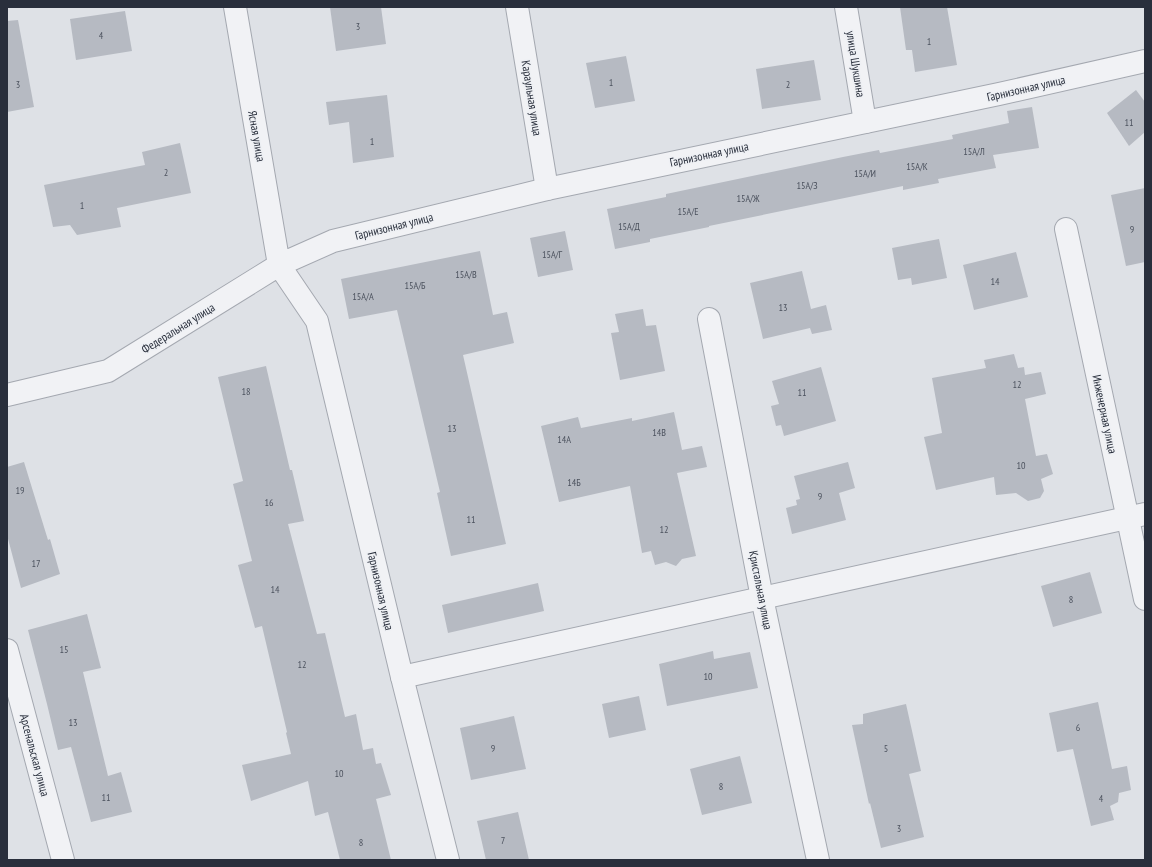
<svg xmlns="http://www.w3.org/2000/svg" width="1152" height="867" font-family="'PT Sans Narrow',sans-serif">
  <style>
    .building { fill: #b6bac2 }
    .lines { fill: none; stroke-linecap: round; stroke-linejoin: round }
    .minor-casing { stroke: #a4a8b0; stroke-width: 24 }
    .minor { stroke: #f1f2f5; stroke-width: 22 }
    .labels { text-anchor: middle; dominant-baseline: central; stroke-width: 3; stroke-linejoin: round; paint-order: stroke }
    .number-label { font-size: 10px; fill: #4c525e }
    .street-label { font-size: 12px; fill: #292f3c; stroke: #eef0f4 }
  </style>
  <rect width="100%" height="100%" fill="#dee1e6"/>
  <g class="building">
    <path d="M330,7H381L386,44L336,51Z"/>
    <path d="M900,7H947L957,65L915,72L912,50H906Z"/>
    <path d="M125,11L132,51L76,60L70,19Z"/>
    <path d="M18,20L34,107L7,112V21Z"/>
    <path d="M626,56L635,101L595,108L586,63Z"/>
    <path d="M814,60L821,100L762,109L756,69Z"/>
    <path d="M1136,90L1145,102V132L1129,146L1107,113Z"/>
    <path d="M387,95L394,157L353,163L349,122L329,125L326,102Z"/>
    <path d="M1032,107L1039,148L993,155L996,168L938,179L939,183L903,190V186L709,226V227L650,239V242L615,249L607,209L666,197V194L843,157L879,150L880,153L953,139L952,135L1009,123L1007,111Z"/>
    <path d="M180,143L191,193L117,208L121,227L77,235L70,225L53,227L44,185L145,165L142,152Z"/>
    <path d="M1145,188V262L1126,266L1111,195Z"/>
    <path d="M565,231L573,270L538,277L530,238Z"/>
    <path d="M939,239L947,278L912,285L911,278L898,280L892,248Z"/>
    <path d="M480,251L493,315L507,312L514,343L463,355L506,544L451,556L437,493L440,492L397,310L349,319L341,279Z"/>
    <path d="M1016,252L1028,297L974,310L963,265Z"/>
    <path d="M802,271L811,309L826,305L832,330L812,334L810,328L763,339L750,283Z"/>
    <path d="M643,309L646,326L656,325L665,371L620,380L611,333L619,332L615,314Z"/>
    <path d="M1014,354L1018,368L1024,367L1025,375L1041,372L1046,394L1025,399L1036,456L1047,454L1053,474L1041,479L1044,491L1040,498L1028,501L1016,493L996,495L994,477L936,490L924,437L942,433L932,378L986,368L984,360Z"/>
    <path d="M266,366L290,470H292L304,521L288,524L317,634L325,633L345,717L356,714L363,750L373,748L376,764L381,763L391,795L376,799L391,860H340L328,812L315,816L308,781L251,801L242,765L291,754L286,733L287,732L262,626L255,628L238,565L252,561L233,484L243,481L218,377Z"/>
    <path d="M821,367L836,421L784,436L781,425L776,426L771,406L779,404L772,381Z"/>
    <path d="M674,412L682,450L702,446L707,467L677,473L696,556L682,559L676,566L666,562L655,565L651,551L642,553L630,486L559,502L541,426L578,417L581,428L632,418V421Z"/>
    <path d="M24,462L48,540L50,539L60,574L21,588L7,535V467Z"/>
    <path d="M848,462L855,488L839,493L846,520L792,534L786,508L797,505L796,500L800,499L794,476Z"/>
    <path d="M1090,572L1102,613L1053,627L1041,586Z"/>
    <path d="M538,583L544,611L448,633L442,605Z"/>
    <path d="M87,614L101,668L83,672L108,776L121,772L132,812L91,822L71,747L58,750L47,704L28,630Z"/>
    <path d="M713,651L714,659L750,652L758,688L667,706L659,664Z"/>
    <path d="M639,696L646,730L609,738L602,704Z"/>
    <path d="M1098,702L1112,769L1127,766L1131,790L1119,793L1118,802L1110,806L1114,820L1091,826L1073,749L1057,752L1049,713Z"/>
    <path d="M906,704L921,771L909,774L924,837L881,848L870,803L869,804L852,725L863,724V714Z"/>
    <path d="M514,716L526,769L471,780L460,728Z"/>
    <path d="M740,756L752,803L702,815L690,769Z"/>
    <path d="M518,812L529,860H486L477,821Z"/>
  </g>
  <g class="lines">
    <g class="minor-casing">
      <g id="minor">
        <path d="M235,7L279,265L333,241L547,189L999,94L1145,61"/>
        <path d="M517,7L547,189"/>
        <path d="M846,7L865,122"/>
        <path d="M1066,229L1145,599"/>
        <path d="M709,319L762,598L818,860"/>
        <path d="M7,395L108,371L279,265L317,321L402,677L448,860"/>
        <path d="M7,650L63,860"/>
        <path d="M402,677L1145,514"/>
      </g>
    </g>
    <use href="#minor" class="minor"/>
  </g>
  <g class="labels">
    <g class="number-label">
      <text x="358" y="26">3</text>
      <text x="101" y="35">4</text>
      <text x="929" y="41">1</text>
      <text x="611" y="82">1</text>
      <text x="18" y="84">3</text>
      <text x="788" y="84">2</text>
      <text x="1129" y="122">11</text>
      <text x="372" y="141">1</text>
      <text x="974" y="151">15А/Л</text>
      <text x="917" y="166">15А/К</text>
      <text x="166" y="172">2</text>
      <text x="865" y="173">15А/И</text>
      <text x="807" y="185">15А/З</text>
      <text x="748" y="198">15А/Ж</text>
      <text x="82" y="205">1</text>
      <text x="688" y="211">15А/Е</text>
      <text x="629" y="226">15А/Д</text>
      <text x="1132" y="229">9</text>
      <text x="552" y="254">15А/Г</text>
      <text x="466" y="274">15А/В</text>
      <text x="995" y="281">14</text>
      <text x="415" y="285">15А/Б</text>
      <text x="363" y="296">15А/А</text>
      <text x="783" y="307">13</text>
      <text x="1017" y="384">12</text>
      <text x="246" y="391">18</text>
      <text x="802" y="392">11</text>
      <text x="452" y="428">13</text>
      <text x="659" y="432">14В</text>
      <text x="564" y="439">14А</text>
      <text x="1021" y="465">10</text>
      <text x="574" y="482">14Б</text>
      <text x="20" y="490">19</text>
      <text x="820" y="496">9</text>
      <text x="269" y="502">16</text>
      <text x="471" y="519">11</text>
      <text x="664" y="529">12</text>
      <text x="36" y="563">17</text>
      <text x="275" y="589">14</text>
      <text x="1071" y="599">8</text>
      <text x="64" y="649">15</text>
      <text x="302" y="664">12</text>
      <text x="708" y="676">10</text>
      <text x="73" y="722">13</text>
      <text x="1078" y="727">6</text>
      <text x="493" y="748">9</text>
      <text x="886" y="748">5</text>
      <text x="339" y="773">10</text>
      <text x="721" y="786">8</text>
      <text x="106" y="797">11</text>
      <text x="1101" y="798">4</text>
      <text x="899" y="828">3</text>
      <text x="503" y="840">7</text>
      <text x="361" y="842">8</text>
    </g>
    <g class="street-label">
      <text transform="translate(856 64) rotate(81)">улица Шукшина</text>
      <text transform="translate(1026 88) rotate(-13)">Гарнизонная улица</text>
      <text transform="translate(532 98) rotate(81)">Караульная улица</text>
      <text transform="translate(257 136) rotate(80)">Ясная улица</text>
      <text transform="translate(709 154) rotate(-12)">Гарнизонная улица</text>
      <text transform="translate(394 226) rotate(-14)">Гарнизонная улица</text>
      <text transform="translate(178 328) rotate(-32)">Федеральная улица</text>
      <text transform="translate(1105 414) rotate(78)">Инженерная улица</text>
      <text transform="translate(761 590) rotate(79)">Кристальная улица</text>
      <text transform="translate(381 591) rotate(77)">Гарнизонная улица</text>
      <text transform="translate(35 755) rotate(75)">Арсенальская улица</text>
    </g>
  </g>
  <rect width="1152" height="867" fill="none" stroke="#292f3c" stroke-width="16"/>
</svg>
